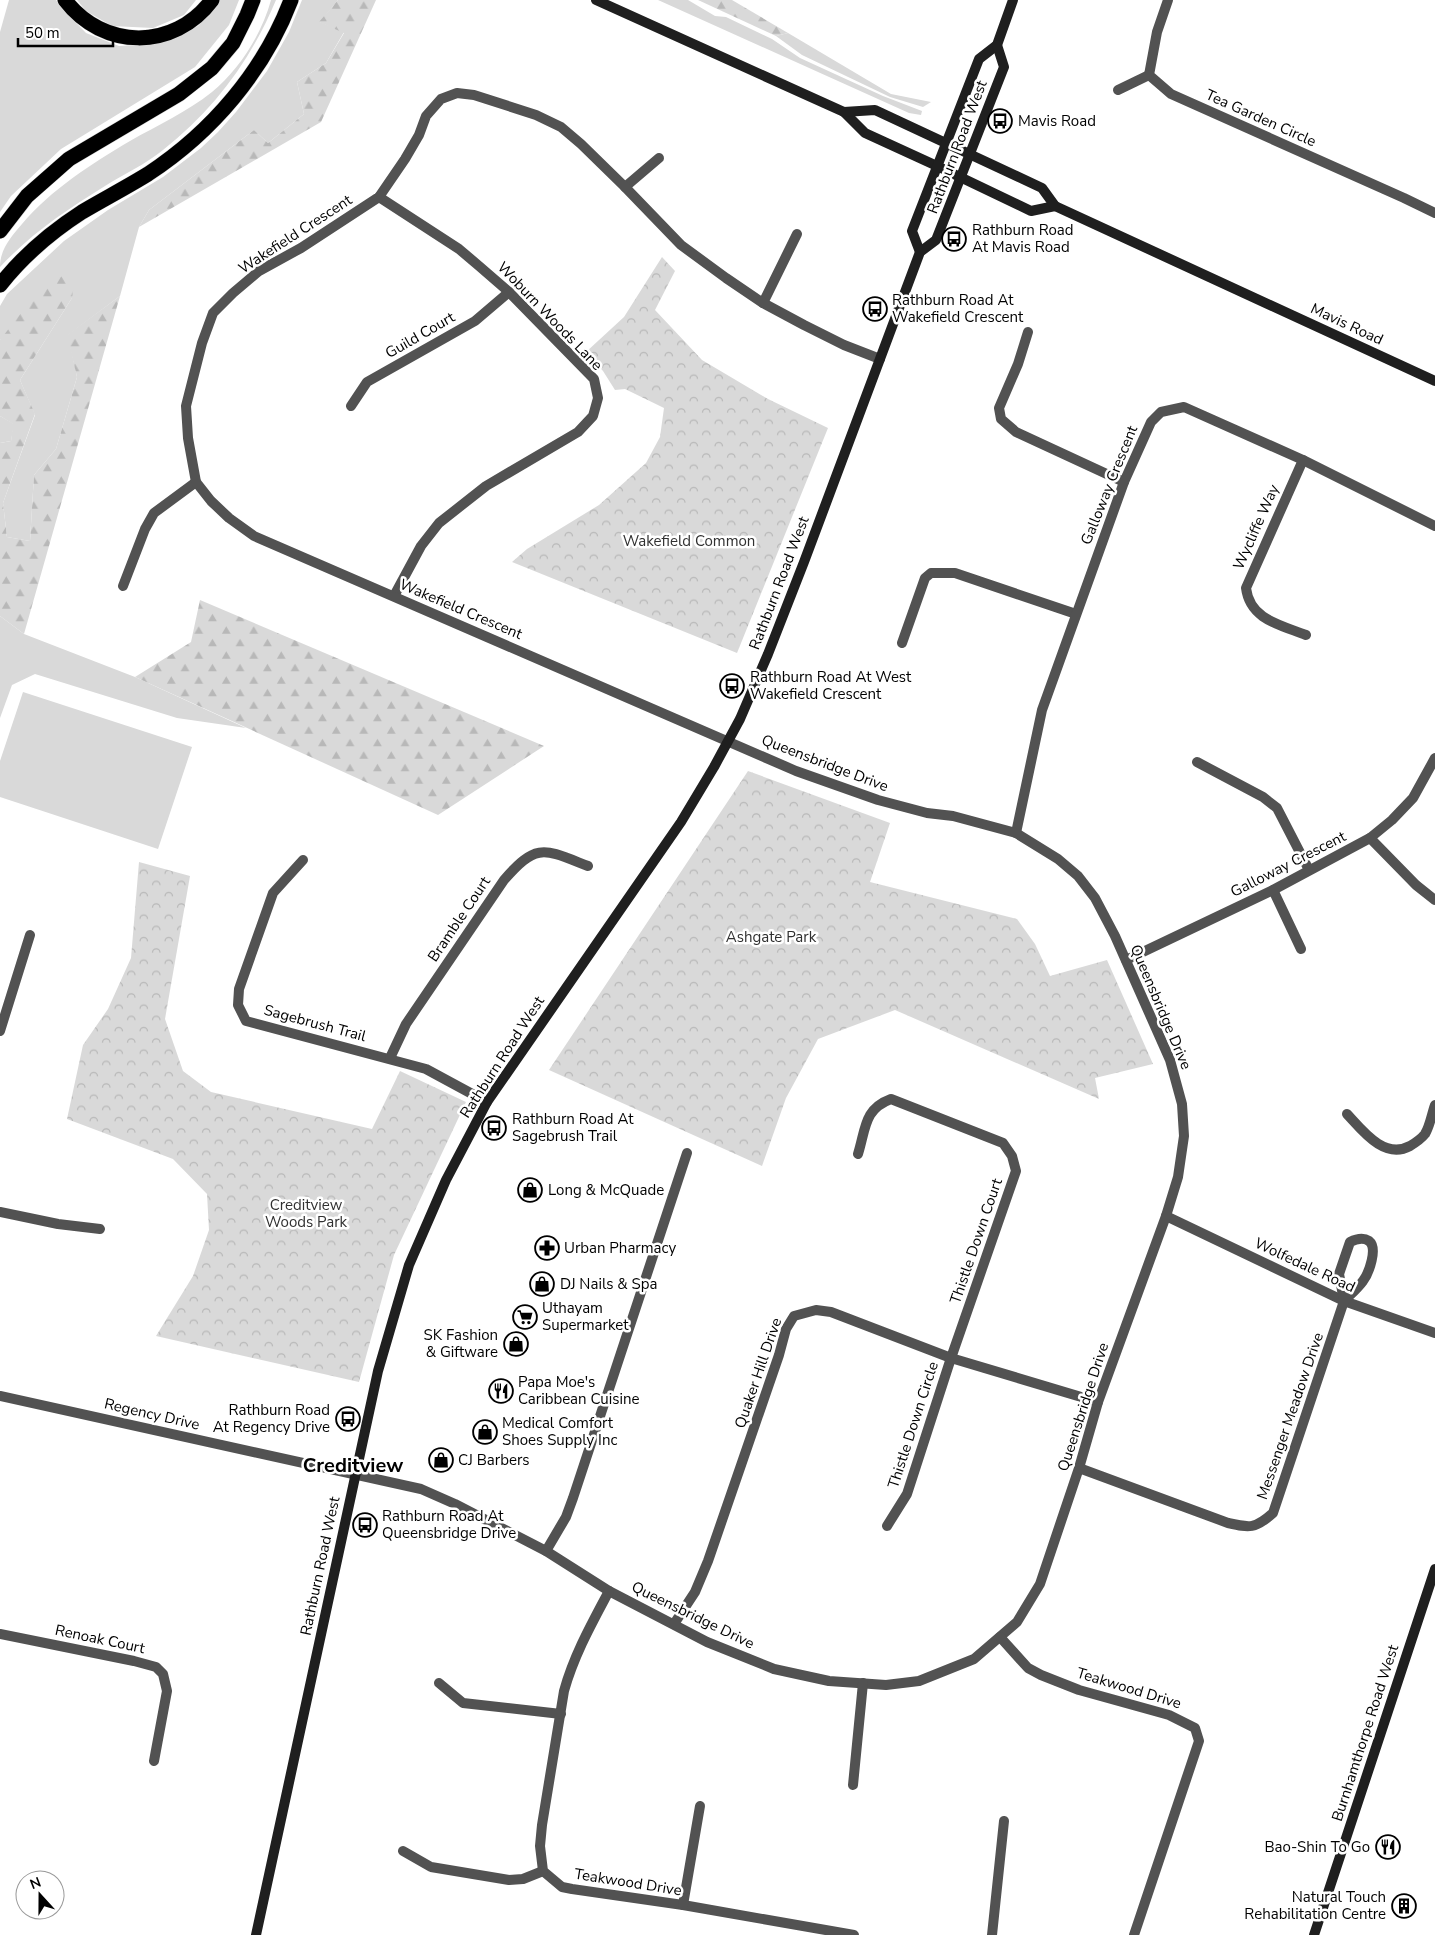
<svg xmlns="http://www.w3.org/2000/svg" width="1435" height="1935" font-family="'Nunito Sans',sans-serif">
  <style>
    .grass { fill: #d9d9d9 }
    .forest { fill: url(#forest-firs) }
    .park { fill: url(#park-crowns) }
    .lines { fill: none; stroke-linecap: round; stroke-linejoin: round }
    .highway-casing { stroke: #dbdbdb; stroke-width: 16 }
    .street { stroke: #525252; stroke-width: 10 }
    .secondary { stroke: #1f1f1f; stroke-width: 10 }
    .highway { stroke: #000; stroke-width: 15 }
    .labels { text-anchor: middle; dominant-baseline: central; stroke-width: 5; stroke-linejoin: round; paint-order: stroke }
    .street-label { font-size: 15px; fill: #000; stroke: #fff }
    .poi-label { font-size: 15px; fill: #000; stroke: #fff; text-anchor: start }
    .park-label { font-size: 15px; fill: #303030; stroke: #fff }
    .district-label { font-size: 20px; font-weight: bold; fill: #000; stroke: #fff }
  </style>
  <defs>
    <pattern id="forest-firs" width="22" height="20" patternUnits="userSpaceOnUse" patternTransform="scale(1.25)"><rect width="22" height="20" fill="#d9d9d9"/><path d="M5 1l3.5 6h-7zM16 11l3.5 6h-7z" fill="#b8b8b8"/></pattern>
    <pattern id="park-crowns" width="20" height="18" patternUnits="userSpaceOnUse" patternTransform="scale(1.25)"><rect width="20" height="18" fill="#d9d9d9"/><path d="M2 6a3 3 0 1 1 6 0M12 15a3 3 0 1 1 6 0" fill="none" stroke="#b8b8b8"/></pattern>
  </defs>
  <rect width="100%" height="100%" fill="#fff"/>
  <g class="grass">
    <path d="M9,0H56L59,5L86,33L119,46L156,44L198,26L219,0H239L229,25L195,67L61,149L11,196L0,212V32Z"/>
    <path d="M77,0H196L184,15L153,28L112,26L86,11Z"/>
    <path d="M271,0H276C251,60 214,110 163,150C146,164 124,174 105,186C65,211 33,232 0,267C0,249 11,237 22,224C52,189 91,164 130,141C158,125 187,112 212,92C239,70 262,34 271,0Z"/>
    <path d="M302,0H338L320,22L344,32L326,63L297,82L304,114L268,143L254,130L149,210L139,227L120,296L68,335L77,377L56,449L34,475L30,541L7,537L3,503L35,415L20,380L72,298L0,340V306L7,294L64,241L108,210L163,177L201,148L218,132L236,112L267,71L289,32Z"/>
    <path d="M658,0H688L715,16L726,17L772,39L800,58L883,96L922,111L921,115L909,113Z"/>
    <path d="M788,33L891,94L931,102L923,107L890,97L802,55L776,36Z"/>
    <path d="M0,416L14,424L11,441L0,443Z"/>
    <path d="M0,616L24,634L135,677L246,728L177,718L35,674L12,685L0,718Z"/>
    <path d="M23,692L192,747L158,849L0,797V761Z"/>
  </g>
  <g class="forest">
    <path d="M338,0H376L321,122L139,227L149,210L254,130L268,143L304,114L297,82L326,63L344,33L319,22Z"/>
    <path d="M698,0H732L788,33L776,36Z"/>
    <path d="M76,272L72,298L20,380L35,414L3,503L7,537L30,541L34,475L56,449L77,377L67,335L120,296L24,634L0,616V443L11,441L13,424L0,416V340L46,281Z"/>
    <path d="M200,600L544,746L438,815L135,677L191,642Z"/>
  </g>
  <g class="park">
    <path d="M662,257L675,271L655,310L702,360L768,399L828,428L737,653L512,562L527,549L599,505L646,463L660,437L664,408L625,389L615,390L603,371L586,352L624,317Z"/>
    <path d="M748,771L890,823L870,882L1017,919L1035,944L1050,976L1107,960L1153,1064L1095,1078L1099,1099L895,1010L818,1039L786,1098L762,1166L549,1070Z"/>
    <path d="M139,862L190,876L165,1019L183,1071L211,1092L372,1129L400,1071L466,1102L394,1255L359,1382L156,1336L193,1276L209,1230L207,1194L173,1159L67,1119L83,1045L108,1009L131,958Z"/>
  </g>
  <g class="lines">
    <g class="highway-casing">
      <g id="highway">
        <path d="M65,0C103,50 174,51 212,0"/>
        <path d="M0,231L27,196L69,159L179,94L212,68L233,43L247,15L253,0"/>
        <path d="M0,285C23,256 51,232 82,212C104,199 127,187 148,174C212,132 264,71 291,0"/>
      </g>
    </g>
    <g class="street">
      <path d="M1168,0L1157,32L1149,75L1171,94L1404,198L1435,213"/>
      <path d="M1118,90L1149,75"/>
      <path d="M625,187L659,158"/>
      <path d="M379,197L459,249L479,266L509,292L594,379L598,398L593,416L578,432L486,486L439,523L421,546L394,596"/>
      <path d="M763,303L797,234"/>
      <path d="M1028,332L1018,364L999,408L1001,419L1016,432L1124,482"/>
      <path d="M351,406L367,382L475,321L509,292"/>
      <path d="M1303,460L1246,588C1250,620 1281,625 1306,635"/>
      <path d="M123,586L145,529L154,513L196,482"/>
      <path d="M902,643L925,578L931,573H955L1076,614"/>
      <path d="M1197,762L1263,797L1277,808L1309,870"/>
      <path d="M1016,833L1042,710L1124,482L1151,422L1161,412L1184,407L1303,460L1435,526"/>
      <path d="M1370,838L1416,885L1435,900"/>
      <path d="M303,860L273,893L239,989L238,1005L246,1021L426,1069L487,1102"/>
      <path d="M1273,890L1301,949"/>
      <path d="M1126,960L1273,890L1370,838L1392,820L1413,798L1435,758"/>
      <path d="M0,1031L30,935"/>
      <path d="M390,1058L406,1024L504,880C537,842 544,849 588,866"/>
      <path d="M1347,1114C1362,1130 1384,1160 1410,1146C1415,1143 1421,1139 1425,1134C1430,1126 1432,1113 1435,1105"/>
      <path d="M858,1154C866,1128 864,1109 891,1099L1003,1143L1012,1156L1016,1171L951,1358L907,1494L887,1526"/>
      <path d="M0,1212L58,1224L100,1229"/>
      <path d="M1166,1216L1344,1301L1435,1333"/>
      <path d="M0,1396L421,1489L455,1504L546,1551L609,1591L707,1642L774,1669L829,1681L886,1685L919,1681L974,1659L1017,1622L1040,1584L1079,1468L1098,1402L1166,1216L1178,1177L1184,1136L1182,1104L1170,1060L1115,936L1095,898L1078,876L1058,859L1016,833L953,816L927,813L878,800L796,771L254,536L229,518L211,501L196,482L188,438L186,406L202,343L213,313L233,293L259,271L301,248L379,197L405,159L419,135L426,116L441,99L457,93L474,95L536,115L561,127L581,144L625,187L681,245L726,278L763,303L804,325L844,345L880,359"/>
      <path d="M1079,1468L1228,1523C1250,1528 1255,1529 1273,1513L1344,1301C1350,1295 1358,1288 1363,1281C1369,1273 1378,1248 1369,1241C1363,1237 1356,1239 1350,1242L1339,1274L1344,1301"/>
      <path d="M546,1551L566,1517L573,1498L687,1153"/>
      <path d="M609,1591C592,1623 574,1655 564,1691L542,1825L540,1846L543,1871L562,1887L572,1889L683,1905L854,1935"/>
      <path d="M674,1624L695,1592L708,1561L779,1355L786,1329L794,1316L816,1310L831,1312L951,1358L1098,1402"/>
      <path d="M0,1634L134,1661L156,1667L163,1674L167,1691L154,1761"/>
      <path d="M1000,1637L1028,1668L1041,1675L1079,1690L1169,1715L1195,1728L1199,1741L1134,1935"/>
      <path d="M439,1683L463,1703L561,1714"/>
      <path d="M853,1785L863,1683"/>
      <path d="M403,1851L431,1867L509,1880L523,1879L543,1871"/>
      <path d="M683,1905L700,1806"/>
      <path d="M992,1935L1004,1821"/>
    </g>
    <g class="secondary">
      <path d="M596,0L844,112L865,133L937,166L1031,211L1055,206"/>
      <path d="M844,112L875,110L1042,188L1055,206L1435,381"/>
      <path d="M920,252L912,231L979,59L997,45L1013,0"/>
      <path d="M256,1935L378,1371L409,1265L446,1180L487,1102L681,822L714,767L740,719L768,654L804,562L920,252L936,240L1004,67L997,45"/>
      <path d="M1314,1935L1435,1569"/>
    </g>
    <use href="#highway" class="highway"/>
  </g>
  <defs>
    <g id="bus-ring" transform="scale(1.25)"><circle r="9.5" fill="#fff" stroke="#000" stroke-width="1.5"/><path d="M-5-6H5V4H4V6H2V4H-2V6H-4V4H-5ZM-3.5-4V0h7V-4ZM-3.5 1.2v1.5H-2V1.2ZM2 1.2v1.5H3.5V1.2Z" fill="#000"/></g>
    <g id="shop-ring" transform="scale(1.25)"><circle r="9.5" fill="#fff" stroke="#000" stroke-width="1.5"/><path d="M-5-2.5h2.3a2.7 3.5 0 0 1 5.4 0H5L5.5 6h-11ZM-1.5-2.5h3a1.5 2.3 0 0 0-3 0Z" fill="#000"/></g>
    <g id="pharmacy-ring" transform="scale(1.25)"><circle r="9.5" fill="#fff" stroke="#000" stroke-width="1.5"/><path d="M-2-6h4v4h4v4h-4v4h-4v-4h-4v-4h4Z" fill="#000"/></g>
    <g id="supermarket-ring" transform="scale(1.25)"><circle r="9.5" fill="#fff" stroke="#000" stroke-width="1.5"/><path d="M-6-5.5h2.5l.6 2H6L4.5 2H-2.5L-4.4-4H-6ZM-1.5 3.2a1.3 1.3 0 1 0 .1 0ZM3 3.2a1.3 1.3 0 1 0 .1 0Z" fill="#000"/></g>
    <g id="restaurant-ring" transform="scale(1.25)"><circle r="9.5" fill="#fff" stroke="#000" stroke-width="1.5"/><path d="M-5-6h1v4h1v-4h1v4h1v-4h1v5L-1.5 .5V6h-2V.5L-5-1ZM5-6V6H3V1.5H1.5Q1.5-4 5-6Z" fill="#000"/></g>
    <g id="building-ring" transform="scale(1.25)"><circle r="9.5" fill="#fff" stroke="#000" stroke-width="1.5"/><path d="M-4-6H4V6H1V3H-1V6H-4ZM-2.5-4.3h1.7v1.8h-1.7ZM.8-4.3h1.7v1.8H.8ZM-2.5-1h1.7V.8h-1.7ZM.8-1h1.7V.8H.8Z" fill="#000"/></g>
  </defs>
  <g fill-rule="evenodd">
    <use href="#bus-ring" x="1000" y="121"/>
    <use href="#bus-ring" x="954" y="239"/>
    <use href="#bus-ring" x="875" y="309"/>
    <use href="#bus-ring" x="732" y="686"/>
    <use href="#bus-ring" x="494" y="1128"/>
    <use href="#shop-ring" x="530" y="1190"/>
    <use href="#pharmacy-ring" x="547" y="1248"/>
    <use href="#shop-ring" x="542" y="1284"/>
    <use href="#supermarket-ring" x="525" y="1317"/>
    <use href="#shop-ring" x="516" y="1344"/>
    <use href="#restaurant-ring" x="501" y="1391"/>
    <use href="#bus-ring" x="348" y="1419"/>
    <use href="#shop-ring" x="485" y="1432"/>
    <use href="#shop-ring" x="441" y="1460"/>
    <use href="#bus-ring" x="365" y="1525"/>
    <use href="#restaurant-ring" x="1388" y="1847"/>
    <use href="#building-ring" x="1404" y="1906"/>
  </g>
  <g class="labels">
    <g class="street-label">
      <text transform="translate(1261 118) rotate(24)">Tea Garden Circle</text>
      <text transform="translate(957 147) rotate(-69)">Rathburn Road West</text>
      <text transform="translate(295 234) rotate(-33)">Wakefield Crescent</text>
      <text transform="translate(550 316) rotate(46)">Woburn Woods Lane</text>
      <text transform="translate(1347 324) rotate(25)">Mavis Road</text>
      <text transform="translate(420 335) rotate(-30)">Guild Court</text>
      <text transform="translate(1109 485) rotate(-68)">Galloway Crescent</text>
      <text transform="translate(1256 527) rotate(-66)">Wycliffe Way</text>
      <text transform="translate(779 583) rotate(-69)">Rathburn Road West</text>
      <text transform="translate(461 609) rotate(23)">Wakefield Crescent</text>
      <text transform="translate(825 763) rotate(21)">Queensbridge Drive</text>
      <text transform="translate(1288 864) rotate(-27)">Galloway Crescent</text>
      <text transform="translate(459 919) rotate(-56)">Bramble Court</text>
      <text transform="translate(1161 1007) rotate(67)">Queensbridge Drive</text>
      <text transform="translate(315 1023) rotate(15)">Sagebrush Trail</text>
      <text transform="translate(502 1057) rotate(-57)">Rathburn Road West</text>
      <text transform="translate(976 1241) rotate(-71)">Thistle Down Court</text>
      <text transform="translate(1305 1265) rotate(25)">Wolfedale Road</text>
      <text transform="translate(758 1373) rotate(-71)">Quaker Hill Drive</text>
      <text transform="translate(1083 1407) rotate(-72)">Queensbridge Drive</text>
      <text transform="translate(152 1414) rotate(13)">Regency Drive</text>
      <text transform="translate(1290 1416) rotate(-71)">Messenger Meadow Drive</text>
      <text transform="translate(913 1425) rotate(-72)">Thistle Down Circle</text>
      <text transform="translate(320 1566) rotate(-78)">Rathburn Road West</text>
      <text transform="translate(693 1615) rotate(26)">Queensbridge Drive</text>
      <text transform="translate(100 1639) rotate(12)">Renoak Court</text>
      <text transform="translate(1129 1688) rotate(17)">Teakwood Drive</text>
      <text transform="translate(1365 1733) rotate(-72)">Burnhamthorpe Road West</text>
      <text transform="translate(628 1882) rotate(9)">Teakwood Drive</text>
    </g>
    <g class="poi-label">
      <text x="1018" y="121">Mavis Road</text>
      <text x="972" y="230">Rathburn Road<tspan x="972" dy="17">At Mavis Road</tspan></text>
      <text x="892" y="300">Rathburn Road At<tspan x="892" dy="17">Wakefield Crescent</tspan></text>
      <text x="750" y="677">Rathburn Road At West<tspan x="750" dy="17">Wakefield Crescent</tspan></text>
      <text x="512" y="1119">Rathburn Road At<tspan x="512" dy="17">Sagebrush Trail</tspan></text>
      <text x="548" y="1190">Long &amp; McQuade</text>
      <text x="564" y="1248">Urban Pharmacy</text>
      <text x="560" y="1284">DJ Nails &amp; Spa</text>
      <text x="542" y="1308">Uthayam<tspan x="542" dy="17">Supermarket</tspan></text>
      <text x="498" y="1335" text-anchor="end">SK Fashion<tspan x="498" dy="17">&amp; Giftware</tspan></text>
      <text x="518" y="1382">Papa Moe's<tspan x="518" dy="17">Caribbean Cuisine</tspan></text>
      <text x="330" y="1410" text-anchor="end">Rathburn Road<tspan x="330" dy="17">At Regency Drive</tspan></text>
      <text x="502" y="1423">Medical Comfort<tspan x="502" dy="17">Shoes Supply Inc</tspan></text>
      <text x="458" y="1460">CJ Barbers</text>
      <text x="382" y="1516">Rathburn Road At<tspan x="382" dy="17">Queensbridge Drive</tspan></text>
      <text x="1370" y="1847" text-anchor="end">Bao-Shin To Go</text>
      <text x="1386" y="1897" text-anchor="end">Natural Touch<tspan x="1386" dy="17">Rehabilitation Centre</tspan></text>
    </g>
    <g class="park-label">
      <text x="689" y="541">Wakefield Common</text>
      <text x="771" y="937">Ashgate Park</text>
      <text x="306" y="1205">Creditview<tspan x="306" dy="17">Woods Park</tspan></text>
    </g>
    <g class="district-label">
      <text x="353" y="1465">Creditview</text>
    </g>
  </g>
  <g transform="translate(40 1895) rotate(339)"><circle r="24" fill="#ffffff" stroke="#999999"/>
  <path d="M0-4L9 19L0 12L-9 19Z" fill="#000000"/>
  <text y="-8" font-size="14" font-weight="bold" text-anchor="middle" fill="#000000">N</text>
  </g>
  <path d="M18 38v8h95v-8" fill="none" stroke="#000000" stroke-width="2.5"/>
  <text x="25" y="38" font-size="15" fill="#000000" stroke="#ffffff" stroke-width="4" paint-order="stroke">50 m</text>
</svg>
